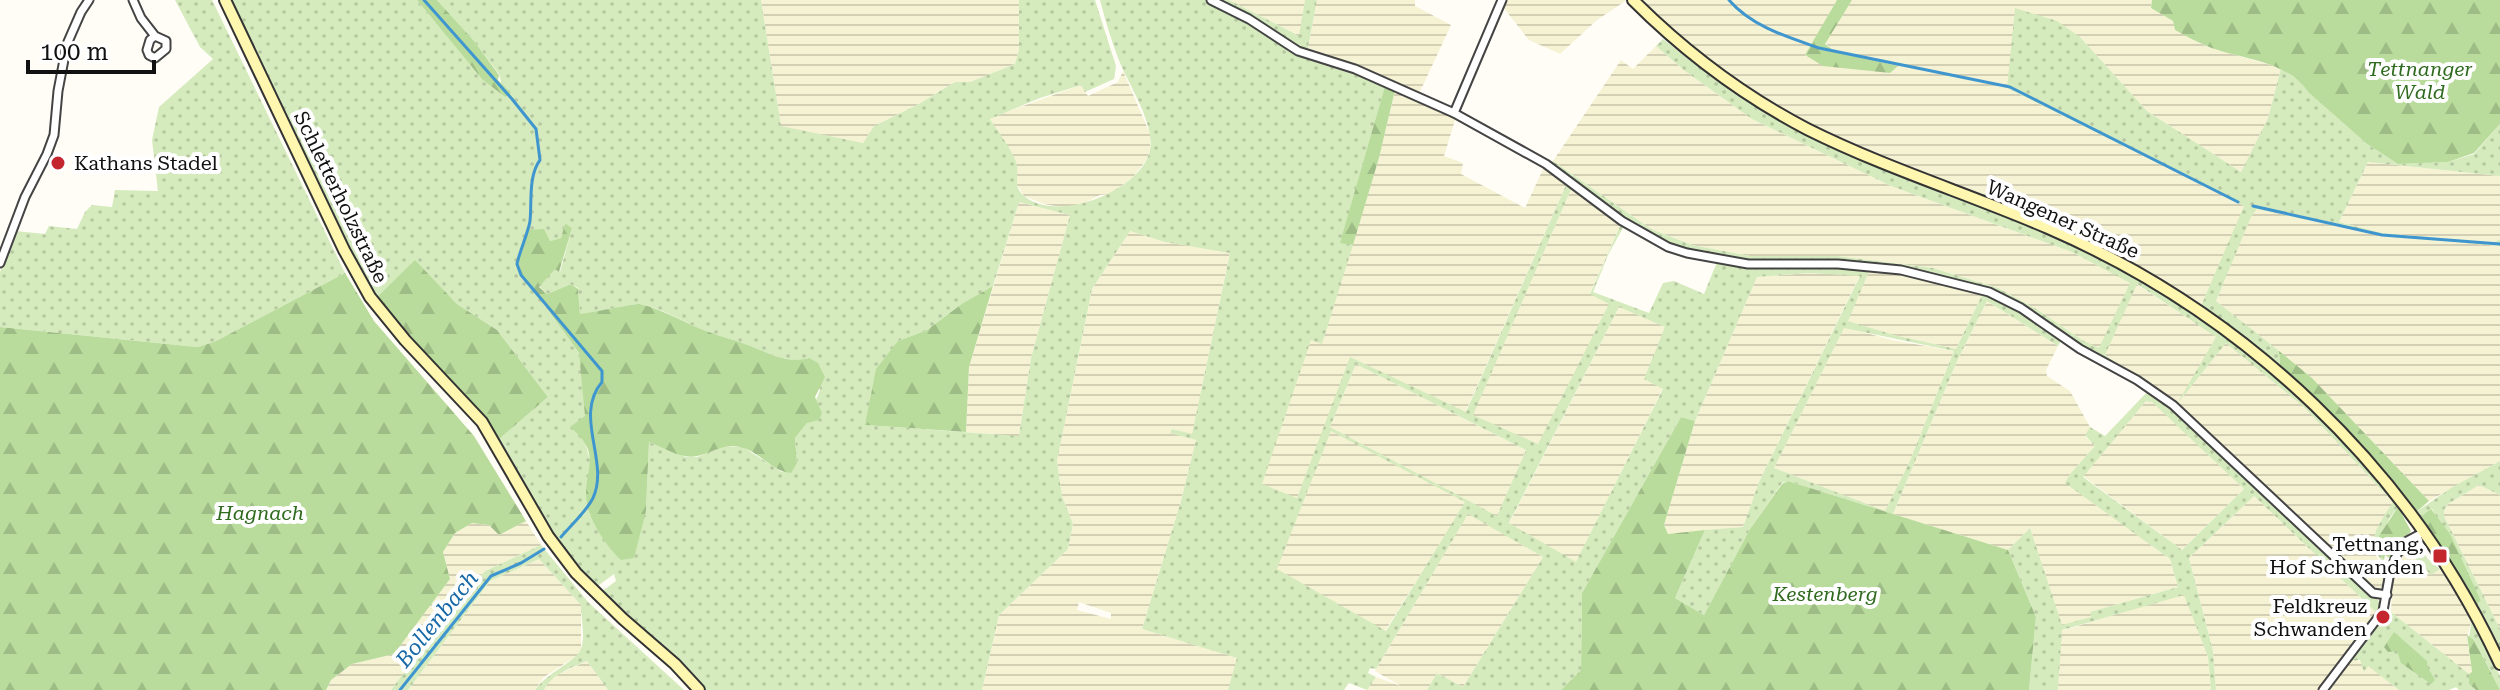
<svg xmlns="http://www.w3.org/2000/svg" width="2500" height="690" font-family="'Roboto Serif',serif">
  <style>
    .farmland { fill: url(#farmland-rules); fill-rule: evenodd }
    .grass { fill: url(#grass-dots); fill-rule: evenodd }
    .forest { fill: url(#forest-firs) }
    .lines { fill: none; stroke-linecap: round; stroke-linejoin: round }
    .stream { stroke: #3f96cf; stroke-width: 3 }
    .street-casing { stroke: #444; stroke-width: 11 }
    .secondary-casing { stroke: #333; stroke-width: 14 }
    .street { stroke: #fff; stroke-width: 7 }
    .secondary { stroke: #fff6b0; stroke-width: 10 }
    .poi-dot { fill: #c4262e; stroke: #fff; stroke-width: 3 }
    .labels { text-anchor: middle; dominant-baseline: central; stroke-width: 8; stroke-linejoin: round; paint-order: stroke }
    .park-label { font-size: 20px; font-style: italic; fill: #2f6b1f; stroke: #fff }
    .poi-label { font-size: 20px; fill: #111; stroke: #fff; text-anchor: end }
    .street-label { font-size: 20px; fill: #111; stroke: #fff }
    .water-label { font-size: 22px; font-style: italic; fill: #1768a6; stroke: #fff }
  </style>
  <defs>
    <pattern id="farmland-rules" width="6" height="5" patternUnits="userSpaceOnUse" patternTransform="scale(2)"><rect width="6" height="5" fill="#f6f3d4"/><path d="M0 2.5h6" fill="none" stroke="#d2cfb5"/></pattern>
    <pattern id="grass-dots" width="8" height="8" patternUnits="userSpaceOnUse" patternTransform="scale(2)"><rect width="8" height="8" fill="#d5ebbd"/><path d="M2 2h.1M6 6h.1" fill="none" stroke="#b6c8a1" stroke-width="1.8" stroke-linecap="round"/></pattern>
    <pattern id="forest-firs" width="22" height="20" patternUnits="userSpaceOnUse" patternTransform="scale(2)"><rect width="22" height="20" fill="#b9dc9c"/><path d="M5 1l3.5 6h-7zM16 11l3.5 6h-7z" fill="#9ebc85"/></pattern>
  </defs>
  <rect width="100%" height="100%" fill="#fffdf5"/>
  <g class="farmland">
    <path d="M761,0H1019V49L1015,64L970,82H955L917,105L874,126L863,143L781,127Z"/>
    <path d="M1229,0H1305L1300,37Z"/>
    <path d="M1317,0H1415V6L1451,25L1418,96L1307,53Z"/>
    <path d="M1505,0H1627L1597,20L1560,54L1529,40L1503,7Z"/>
    <path d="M1643,0H1837L1805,56L1890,73L1897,66L1835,51L1825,43L1852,0H2152L2151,8L2173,21L2175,30L2208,47L2281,68L2268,118L2241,172L2147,111L2080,37L2007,88L2245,206L2201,306L2089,239L1942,181L1809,124L1727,74L1667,26Z"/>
    <path d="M1656,46L1685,71L1752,119L1891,186L2072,252L2131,283L2099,349L2082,340L2038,310L1998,288L1933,268L1837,256H1750L1692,245L1651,229L1553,161L1621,60L1633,69Z"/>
    <path d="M1123,71L1150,134V149L1147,159L1134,176L1111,194L1100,195L1081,205L1066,208L1044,204L1024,196L1016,183V171L990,118L1081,85L1088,96L1118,82Z"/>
    <path d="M1395,90L1456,117L1444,156L1463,163L1461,174L1525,208L1544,167L1567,183L1465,413L1351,358L1297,498L1261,485L1311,339L1322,343L1379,158Z"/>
    <path d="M2368,162L2500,176V239L2493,243L2382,233L2339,222Z"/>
    <path d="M1572,187L1621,224L1590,293L1610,303L1538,445L1472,415Z"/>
    <path d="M1019,202L1070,215L1031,358L1019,437L966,432L969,367Z"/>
    <path d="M2258,208L2382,236L2500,246V461L2429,501L2312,378L2216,301L2251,216Z"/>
    <path d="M1130,231L1165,242L1230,252L1192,435L1173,429L1171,433L1196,440L1181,501L1142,629L1238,658L1228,690H982L999,615L1068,549L1073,524L1062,496L1057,461L1092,289ZM1079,602L1111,613V619L1077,610Z"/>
    <path d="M1870,269L1932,279L1983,293L1956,349L1893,335L1847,321Z"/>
    <path d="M1809,273L1860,275L1759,482L1743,527L1668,534L1664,525L1695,421L1757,277Z"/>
    <path d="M2136,284L2217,337L2182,397L2225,342L2305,407L2394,502L2379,524L2375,554L2385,569V582L2381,589L2371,586L2177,404L2105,355Z"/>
    <path d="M1987,301L2058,346L2046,370L2047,376L2070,391L2090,427L2085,436L2095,446L2070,474L2066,483L2170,559L2178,587L2091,612V617L2062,626L2030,528L2008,550L1893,514L1957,361Z"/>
    <path d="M1619,307L1666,327L1644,379L1663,388L1576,563L1509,524Z"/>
    <path d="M1844,327L1892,340L1954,351L1909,463L1885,512L1774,468Z"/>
    <path d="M1356,364L1526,450L1497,517L1330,427Z"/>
    <path d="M2146,401H2152L2244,489L2182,550L2083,476Z"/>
    <path d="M1331,430L1466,502L1385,631L1276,569Z"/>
    <path d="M2479,485L2500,495V629L2444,516V510L2448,504Z"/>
    <path d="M2254,496L2378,614L2320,690H2216L2213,651L2189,558Z"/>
    <path d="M1468,513L1543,557L1463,687L1437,673L1427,690H1367L1376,677L1401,686L1375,671Z"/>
    <path d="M526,521L541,545L485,571L457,601L391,690H326L331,680L352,664L394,654L450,579L443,552L455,533L472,523L489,525L499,535Z"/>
    <path d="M2405,548L2431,574L2440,569L2472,619L2467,637L2472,673L2469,674L2391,612L2393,574Z"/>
    <path d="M539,559L581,605V649L578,655L544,677L535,690H408L490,581Z"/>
    <path d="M2179,595H2185L2189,605L2208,657L2211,690H2058L2061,631Z"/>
    <path d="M2353,659L2368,665L2399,690H2326L2347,661Z"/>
    <path d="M587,661L608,690H544L548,682L559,674Z"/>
  </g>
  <g class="grass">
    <path d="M175,0H212L345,273L214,342L197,347L0,327V272L15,231L45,234L49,226L77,229L85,212L92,205L112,207L115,190L158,191L152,140L159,107L213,59L200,47Z"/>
    <path d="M230,0H417L482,78L505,97L499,74L475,42L437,0H761L781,126L863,143L874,126L917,105L955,82H970L1015,64L1019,49V0H1095L1116,66L1114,79L1085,92L1081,85L1040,98L990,119C997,130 1016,155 1017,166C1019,177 1013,186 1023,195C1055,225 1142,191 1150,150C1155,123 1128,84 1118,58C1111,39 1105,20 1100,0H1205L1257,27L1293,53L1352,71L1385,86L1341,242L1353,245L1322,344L1311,340L1262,484L1297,498L1350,357L1466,412L1567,183L1572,187L1473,415L1538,444L1609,304L1590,294L1621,224L1624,226L1609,253L1593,292L1649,313L1663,283L1674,281L1704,294L1717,262L1756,268H1862L1870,269L1848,321L1894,335L1956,349L1983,293L2017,310L2062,339L2058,346L1987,301L1957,361L1893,514L1788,481L1782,483L1750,529L1704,615L1675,598L1705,530L1743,527L1759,482L1860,276L1809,273L1757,277L1695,421L1681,417L1582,593L1581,670L1561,690H1427L1437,673L1463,687L1543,557L1468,514L1376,669L1370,668L1368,673L1376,677L1367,690L1349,683L1344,690H1228L1237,658L1142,629L1181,501L1196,440L1170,433L1172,429L1192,434L1230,253L1165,242L1130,231L1092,289L1057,461L1062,496L1073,524L1068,549L999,615L982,690H704L689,670L600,593L616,581L614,574L595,588L552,535L498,440L548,397L497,330L457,304L415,261L376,298L358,270ZM1019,202L1070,215L1031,358L1019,436L865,425L898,341L927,330L963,303L993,286ZM565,223L572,228L560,272L555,268L539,286L547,294L571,284L578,288L580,315C591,313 634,303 640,304C665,309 686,324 709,332C721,337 733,339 745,344C768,352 783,364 809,358L820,390L807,423L795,438L797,463L782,472L743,447L724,446L697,457H686L649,442L646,511L587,486L591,463L584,439L586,406L579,353L519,270L518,260L528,230L550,241L561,238ZM1619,307L1665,327L1644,379L1663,389L1576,562L1509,523ZM1844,328L1954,351L1909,463L1885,511L1774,468ZM1356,364L1526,450L1497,516L1330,427ZM1331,431L1465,502L1386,631L1277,569Z"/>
    <path d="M1216,0H1229L1299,36L1305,0H1317L1307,53Z"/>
    <path d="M2015,8L2057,21L2080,37L2147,111L2241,172L2268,118L2281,68L2303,84L2309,93L2367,144L2398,164L2448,162L2474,154L2500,124V176L2368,162L2339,222L2382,233L2493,243L2500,239V246L2382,236L2257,209L2251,217L2216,301L2279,351L2280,366L2201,306L2244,206L2007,88Z"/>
    <path d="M1663,39C1699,68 1736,97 1777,119C1880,173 1993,206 2098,257C2216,315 2318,404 2398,507L2389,519L2378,552L2384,560V563C2363,541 2380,523 2393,502L2305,408L2226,343L2177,404L2216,337L2137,284L2105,355L2140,379L2096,356L1986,289L1935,275L1884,266L1751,262L1690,252L1647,235L1548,164L1553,161L1651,229L1692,245L1750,256H1837L1933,268L1998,288L2038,310L2082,340L2099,348L2130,283L2072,252L1891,186L1752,119L1685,71L1656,46Z"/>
    <path d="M2149,390L2171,407L2382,604L2378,614L2254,496L2189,558L2213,651L2216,690H2211L2208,657L2184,595L2062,630L2058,690H2029L2036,617L2008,550L2030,528L2062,625L2091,617L2090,612L2178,587L2170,559L2065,483L2070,474L2095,446L2085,435L2090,427L2105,436ZM2146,401L2152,402L2244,489L2182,550L2083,477Z"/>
    <path d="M2500,461V495L2479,485L2448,504L2444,510V516L2500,629V651L2476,604L2481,601L2432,509L2420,517L2416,512L2451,488Z"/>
    <path d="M2416,542L2428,559L2440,569L2431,575L2405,548Z"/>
    <path d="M541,545L588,602L684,690H608L587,661C571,668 552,674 544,690H535C547,673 574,662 580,651C586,641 581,617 581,605L539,559L490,581L408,690H391L457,601L485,571Z"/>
    <path d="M2386,611L2391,612L2469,674V684L2476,690H2459L2456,687L2449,690H2399L2368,666L2364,672L2360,660L2347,661Z"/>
    <path d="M2472,619L2500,676V690L2474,640L2469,637Z"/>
  </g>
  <g class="forest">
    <path d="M417,0H437L475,42L499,75L498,80L511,93L505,97L482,79Z"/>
    <path d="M1837,0H1852L1825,44L1835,51L1898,66L1890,73L1823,66L1805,55Z"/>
    <path d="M2152,0H2500V124L2474,153L2448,162L2398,164L2367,144L2309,93C2287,60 2243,60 2209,47C2197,42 2186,36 2175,30L2173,21L2151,8Z"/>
    <path d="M1385,86L1395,90L1379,158L1353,245L1340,243Z"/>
    <path d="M565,223L572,228L559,272L555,269L539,287L547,294L571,284L578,289L580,314C591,313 634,303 640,304C665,310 686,324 709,332C721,337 733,339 745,344C768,352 784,364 809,358L818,363L825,377L815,397L822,413L819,420L807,423L795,438L797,463L791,473C771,471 759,451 740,447C723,443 713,453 697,456C682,460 663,447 649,442L646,511L634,558L621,560C608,548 593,526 588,508C579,473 607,457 570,427L585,416L579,353L519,270L518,260L528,230L544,229L550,241L561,238Z"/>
    <path d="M415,260L457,304L497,330L548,397L498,440C463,388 409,351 376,298Z"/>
    <path d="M345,273L374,321L474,436L526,521L499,535L489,525L472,523L455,533L443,552L450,579L394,654L352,664L331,680L326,690H0V327L197,347L214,342Z"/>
    <path d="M993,286L969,367L966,432L865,425L876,369L898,341L927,330L963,303Z"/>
    <path d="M2279,351L2312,378L2429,501L2416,512C2374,459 2332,410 2280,366Z"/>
    <path d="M1681,417L1695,421L1664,525L1668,534L1705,530L1675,598L1704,615L1750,529L1782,484L1788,481L2008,550L2036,617L2029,690H1561L1581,670L1582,593Z"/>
    <path d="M2398,507L2411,531L2391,559L2385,555L2384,560L2378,552L2379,536Z"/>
    <path d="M2431,509L2450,534L2481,601L2476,604L2420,517Z"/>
    <path d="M2394,632L2427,661L2428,668L2435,680L2431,684L2401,663L2397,651L2388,652L2384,647Z"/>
    <path d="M2467,635L2474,640L2500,690H2476L2469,684V674L2472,672Z"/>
  </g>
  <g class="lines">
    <g class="stream">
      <path d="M424,0L512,99L536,129L540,160C528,176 532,203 530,221C529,230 519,253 517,264L521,275L602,371V382C573,416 610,462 593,498C586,512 571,525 561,537"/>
      <path d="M1729,0C1751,26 1787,37 1819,48L2010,87L2238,202"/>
      <path d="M2253,206L2382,235L2500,244"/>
      <path d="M400,690L491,576L521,563L544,549"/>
    </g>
    <g class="street-casing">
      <g id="street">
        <path d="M133,0L141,18L155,36L166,41V49L155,58L149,55L147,50L150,40L155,36"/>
        <path d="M1211,0L1249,19L1298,51L1355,69L1454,113"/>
        <path d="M1502,0L1454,113L1546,164L1622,221L1668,247L1687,253L1748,264H1838L1901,270L1989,292L2021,308L2080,349L2137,380L2173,405L2373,593L2387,595"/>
        <path d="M0,263L25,197L47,154L54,135L58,91L67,44L81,12L89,0"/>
        <path d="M2323,690L2383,611L2390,572L2397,554L2407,541L2424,532"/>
      </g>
    </g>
    <g class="secondary-casing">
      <g id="secondary">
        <path d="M225,0L344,250L370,297L405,340L482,422L548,536L576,573L623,619L675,664L699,690"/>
        <path d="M1633,0C1685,52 1742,95 1807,129C1885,168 1969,194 2048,228C2245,313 2410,469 2500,664"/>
      </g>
    </g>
    <use href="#street" class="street"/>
    <use href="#secondary" class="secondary"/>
  </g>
  <g class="poi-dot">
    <circle cx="58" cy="163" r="8"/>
    <rect x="2432" y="548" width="16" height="16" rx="4"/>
    <circle cx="2383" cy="617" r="8"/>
  </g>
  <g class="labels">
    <g class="park-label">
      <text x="2420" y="69">Tettnanger<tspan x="2420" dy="23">Wald</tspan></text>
      <text x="260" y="513">Hagnach</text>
      <text x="1825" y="594">Kestenberg</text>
    </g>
    <g class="poi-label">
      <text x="74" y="163" text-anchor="start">Kathans Stadel</text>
      <text x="2424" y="544">Tettnang,<tspan x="2424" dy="23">Hof Schwanden</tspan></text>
      <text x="2367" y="606">Feldkreuz<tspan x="2367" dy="23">Schwanden</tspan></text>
    </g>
    <g class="street-label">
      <text transform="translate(341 197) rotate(64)">Schletterholzstraße</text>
      <text transform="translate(2063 219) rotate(24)">Wangener Straße</text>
    </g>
    <g class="water-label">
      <text transform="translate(437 619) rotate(-51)">Bollenbach</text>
    </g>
  </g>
  <path d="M28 60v12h126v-12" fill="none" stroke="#111111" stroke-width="4"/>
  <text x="40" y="60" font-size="24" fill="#111111" stroke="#ffffff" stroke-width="6" paint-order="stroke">100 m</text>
</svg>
